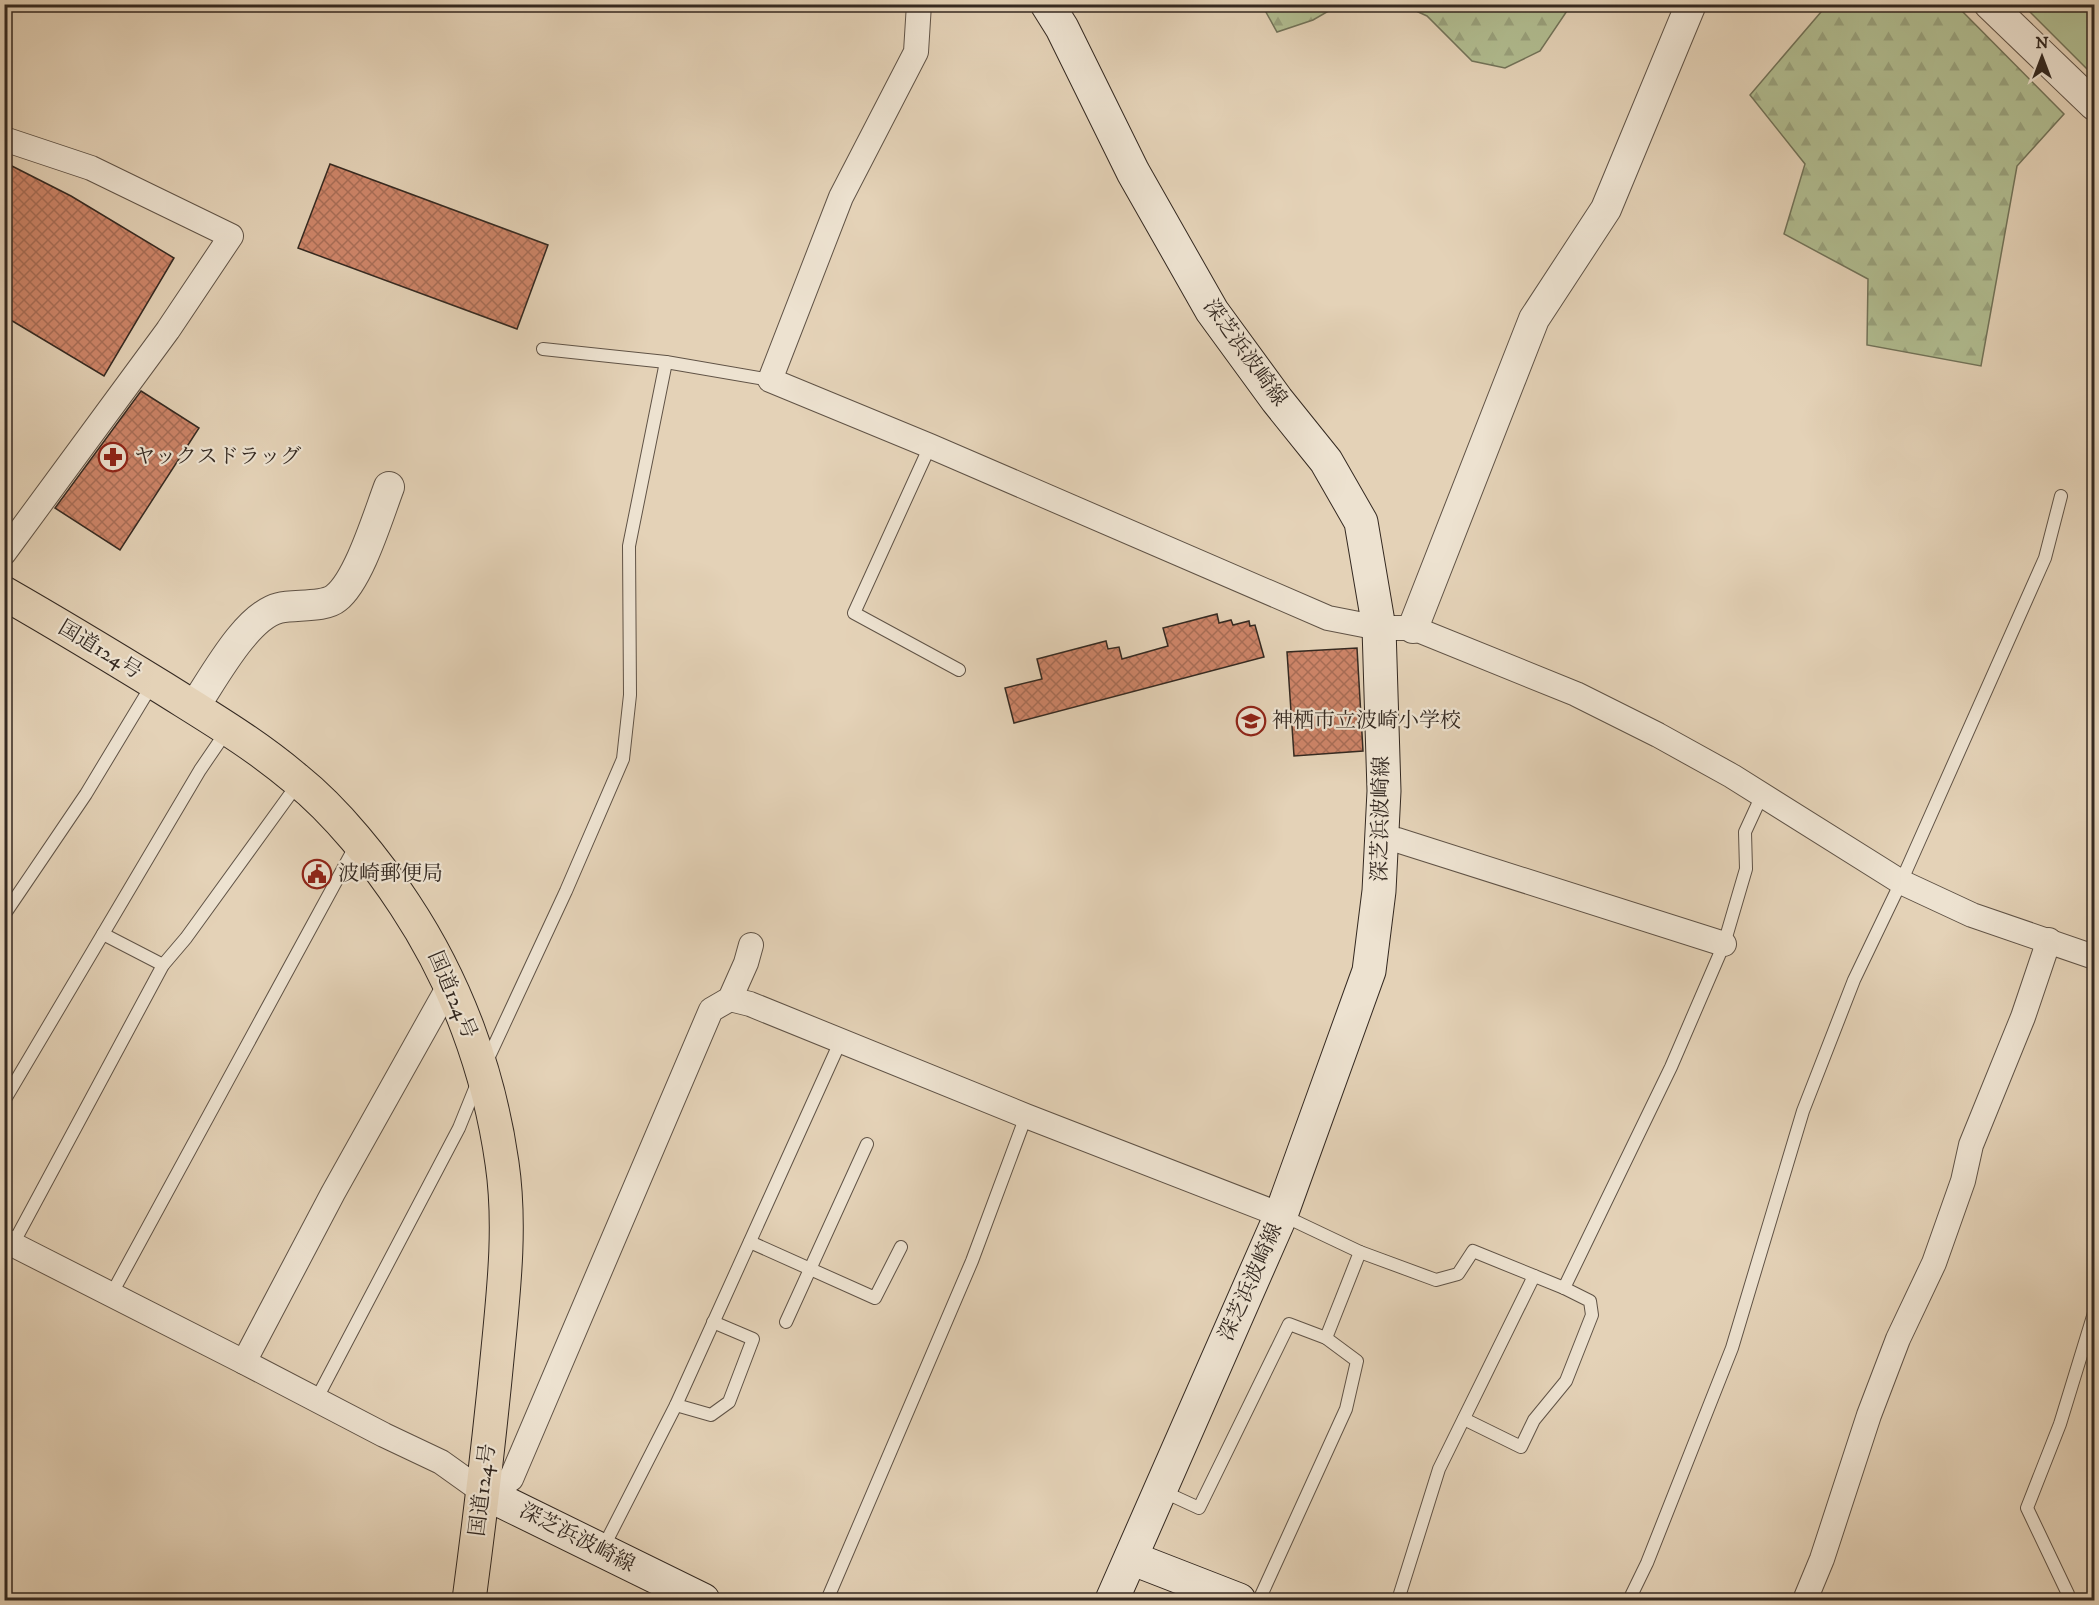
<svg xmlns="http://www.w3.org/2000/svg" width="2099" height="1605" font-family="'IM FELL DW Pica','Noto Serif JP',serif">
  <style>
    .forest { fill: url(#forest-firs); stroke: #727359; stroke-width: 1.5 }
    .green { fill: #b1bd91; stroke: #727359; stroke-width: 1.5 }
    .building { fill: url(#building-cross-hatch); stroke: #342921; stroke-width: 1.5 }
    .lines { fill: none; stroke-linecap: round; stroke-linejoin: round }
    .service-casing { stroke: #605346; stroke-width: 14 }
    .minor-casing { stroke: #605346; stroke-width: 26 }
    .tertiary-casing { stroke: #605346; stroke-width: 32 }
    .secondary-casing { stroke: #342921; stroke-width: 35 }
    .trunk-casing { stroke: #342921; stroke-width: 35 }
    .service { stroke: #ede2d0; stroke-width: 12 }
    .minor { stroke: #ede2d0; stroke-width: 24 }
    .tertiary { stroke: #ede2d0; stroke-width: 30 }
    .secondary { stroke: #ede2d0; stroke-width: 33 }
    .trunk { stroke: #e4d2b7; stroke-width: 33 }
    .labels { text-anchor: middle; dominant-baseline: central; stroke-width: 4.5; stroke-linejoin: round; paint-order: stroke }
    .street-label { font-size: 21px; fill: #342921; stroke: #ede2d0 }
    .poi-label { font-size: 21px; fill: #342921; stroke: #ede2d0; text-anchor: start }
  </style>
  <defs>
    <pattern id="forest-firs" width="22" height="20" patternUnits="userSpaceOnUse" patternTransform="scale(1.5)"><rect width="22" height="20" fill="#b1bd91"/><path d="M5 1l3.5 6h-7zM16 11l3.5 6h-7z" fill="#99a27d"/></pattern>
    <pattern id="building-cross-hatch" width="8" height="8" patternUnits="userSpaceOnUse" patternTransform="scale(1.5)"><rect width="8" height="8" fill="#ce8569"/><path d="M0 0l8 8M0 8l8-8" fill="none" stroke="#a86d56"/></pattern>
  </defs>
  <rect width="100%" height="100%" fill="#e4d2b7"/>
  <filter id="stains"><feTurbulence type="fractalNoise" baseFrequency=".00333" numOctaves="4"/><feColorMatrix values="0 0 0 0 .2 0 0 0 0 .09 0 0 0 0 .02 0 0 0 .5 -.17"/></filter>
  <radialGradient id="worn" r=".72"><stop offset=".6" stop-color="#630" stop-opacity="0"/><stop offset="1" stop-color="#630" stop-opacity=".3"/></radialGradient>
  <g class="forest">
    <path d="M1262,5H1339L1313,20L1277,32Z"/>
    <path d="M1403,5H1571L1540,51L1505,68L1472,61L1427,16Z"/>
    <path d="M1827,5H1956L2064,114L2017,166L1981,366L1867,345L1868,279L1784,234L1805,164L1750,95Z"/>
  </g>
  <path class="green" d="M2023,5H2094V76Z"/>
  <g class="building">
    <path d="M4,162L71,196L174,258L104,376L4,316Z"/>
    <path d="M330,164L548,245L517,329L298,248Z"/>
    <path d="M141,391L199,428L120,550L55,508Z"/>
    <path d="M1217,614L1219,623L1231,620L1233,625L1249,621L1250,626L1255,625L1264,657L1014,723L1005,688L1042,679L1037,659L1106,641L1108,649L1119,647L1122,659L1168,646L1163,628Z"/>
    <path d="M1357,648L1363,751L1294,756L1287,652Z"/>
  </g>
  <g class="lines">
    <g class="service-casing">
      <g id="service">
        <path d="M543,349L666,362L770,380"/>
        <path d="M930,446L854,613L959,670"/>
        <path d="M4,915L86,794L153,683"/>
        <path d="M103,934L163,965"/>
        <path d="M486,1063L566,891L623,759L630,695L629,546L666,362"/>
        <path d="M4,1101L200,770L228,729"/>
        <path d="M1282,1215L1360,1252L1436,1280L1458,1274L1473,1251L1564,1288L1590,1301L1592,1315L1566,1381L1534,1420L1521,1447L1464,1419"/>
        <path d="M750,1242L875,1298L901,1247"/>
        <path d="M13,1244L163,965L186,938L299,782"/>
        <path d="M1564,1288L1671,1067L1724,944L1746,869L1745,832L1762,795"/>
        <path d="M111,1295L357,843"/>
        <path d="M786,1322L867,1144"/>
        <path d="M1326,1338L1360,1252"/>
        <path d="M316,1400L459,1128L478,1081"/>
        <path d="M676,1405L711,1415L729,1402L753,1339L713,1322"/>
        <path d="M1162,1491L1199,1508L1289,1324L1326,1338L1357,1361L1346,1409L1259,1600"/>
        <path d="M602,1550L676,1405L841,1040"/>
        <path d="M827,1600L972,1261L1026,1116"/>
        <path d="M1398,1600L1439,1469L1534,1276"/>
        <path d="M1629,1600L1647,1563L1732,1348L1803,1111L1854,980L1901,882L2045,558L2061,496"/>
        <path d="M2065,1600L2068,1594L2027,1508L2060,1424L2094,1313"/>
      </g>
    </g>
    <g class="minor-casing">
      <g id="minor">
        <path d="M919,4L916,52L841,197L770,380L930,446L1328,618L1379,628H1413L1576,694L1658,735L1732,776L1901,882L1972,915L2094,957"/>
        <path d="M4,139L91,168L231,236L168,330L4,553"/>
        <path d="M1382,839L1397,840L1724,944"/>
        <path d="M730,999L750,1004L1026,1116L1281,1215"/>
        <path d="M4,1240L244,1362L384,1435L441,1462L483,1492L511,1479L711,1010L730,999L746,963L751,945"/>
        <path d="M244,1362L333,1193L450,984"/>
        <path d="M1805,1600L1822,1559L1869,1415L1898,1339L1934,1263L1963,1181L1971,1145L2023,1017L2049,940"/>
      </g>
    </g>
    <g class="tertiary-casing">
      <g id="tertiary">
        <path d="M1989,4L2094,105"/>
        <path d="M1413,628L1534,319L1606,209L1691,4"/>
        <path d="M194,707C213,679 246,616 279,608C295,604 324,608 336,598C359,580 378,516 389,487"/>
      </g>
    </g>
    <g class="secondary-casing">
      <g id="secondary">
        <path d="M1047,4L1062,28L1133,172L1212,311L1277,400L1326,461L1361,522L1379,628L1384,791L1379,891L1369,971L1281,1215L1112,1600"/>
        <path d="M483,1492L703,1600"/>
        <path d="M1131,1558L1239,1600"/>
      </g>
    </g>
    <g class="trunk-casing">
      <path id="trunk" d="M4,593C58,624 111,656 163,688C209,717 255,744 296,779C336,811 377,862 405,905C456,982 489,1071 502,1163C511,1224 504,1288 498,1349C490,1433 480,1517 469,1600"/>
    </g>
    <use href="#service" class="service"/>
    <use href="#minor" class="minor"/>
    <use href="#tertiary" class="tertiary"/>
    <use href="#secondary" class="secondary"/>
    <use href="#trunk" class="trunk"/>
  </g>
  <defs>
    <g id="pharmacy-ring" transform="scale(1.5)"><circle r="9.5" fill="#ede2d0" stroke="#8f2418" stroke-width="1.5"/><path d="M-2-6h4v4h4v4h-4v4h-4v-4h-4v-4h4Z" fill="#8f2418"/></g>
    <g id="school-ring" transform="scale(1.5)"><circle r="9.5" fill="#ede2d0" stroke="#8f2418" stroke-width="1.5"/><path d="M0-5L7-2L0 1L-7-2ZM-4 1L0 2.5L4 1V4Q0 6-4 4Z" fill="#8f2418"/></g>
    <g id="civic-ring" transform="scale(1.5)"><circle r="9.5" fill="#ede2d0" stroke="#8f2418" stroke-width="1.5"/><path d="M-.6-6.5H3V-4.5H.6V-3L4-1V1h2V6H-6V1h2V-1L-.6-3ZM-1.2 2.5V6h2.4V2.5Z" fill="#8f2418"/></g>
  </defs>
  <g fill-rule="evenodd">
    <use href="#pharmacy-ring" x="113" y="457"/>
    <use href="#school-ring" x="1251" y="721"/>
    <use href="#civic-ring" x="317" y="874"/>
  </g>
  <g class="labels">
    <g class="street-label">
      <text transform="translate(1245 353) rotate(54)">深芝浜波崎線</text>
      <text transform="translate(100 650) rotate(31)">国道124号</text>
      <text transform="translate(1381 819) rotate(-89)">深芝浜波崎線</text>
      <text transform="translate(452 995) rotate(67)">国道124号</text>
      <text transform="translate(1251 1282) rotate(-66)">深芝浜波崎線</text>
      <text transform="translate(483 1490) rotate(-83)">国道124号</text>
      <text transform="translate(577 1538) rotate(27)">深芝浜波崎線</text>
    </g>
    <g class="poi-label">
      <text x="134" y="457">ヤックスドラッグ</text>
      <text x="1272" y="721">神栖市立波崎小学校</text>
      <text x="338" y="874">波崎郵便局</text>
    </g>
  </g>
  <rect width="2099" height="1605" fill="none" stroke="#e4d2b7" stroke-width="24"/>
  <rect x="6" y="6" width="2087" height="1593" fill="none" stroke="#342921" stroke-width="3"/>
  <rect x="12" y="12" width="2075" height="1581" fill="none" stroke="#342921" stroke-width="1.5"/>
  <g transform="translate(2042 57)" stroke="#ede2d0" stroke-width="4.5" paint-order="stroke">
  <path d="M0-4.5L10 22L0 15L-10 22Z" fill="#342921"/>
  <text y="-9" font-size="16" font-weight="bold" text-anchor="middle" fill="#342921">N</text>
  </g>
  <rect width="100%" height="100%" filter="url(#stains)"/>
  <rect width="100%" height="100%" fill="url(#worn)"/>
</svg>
